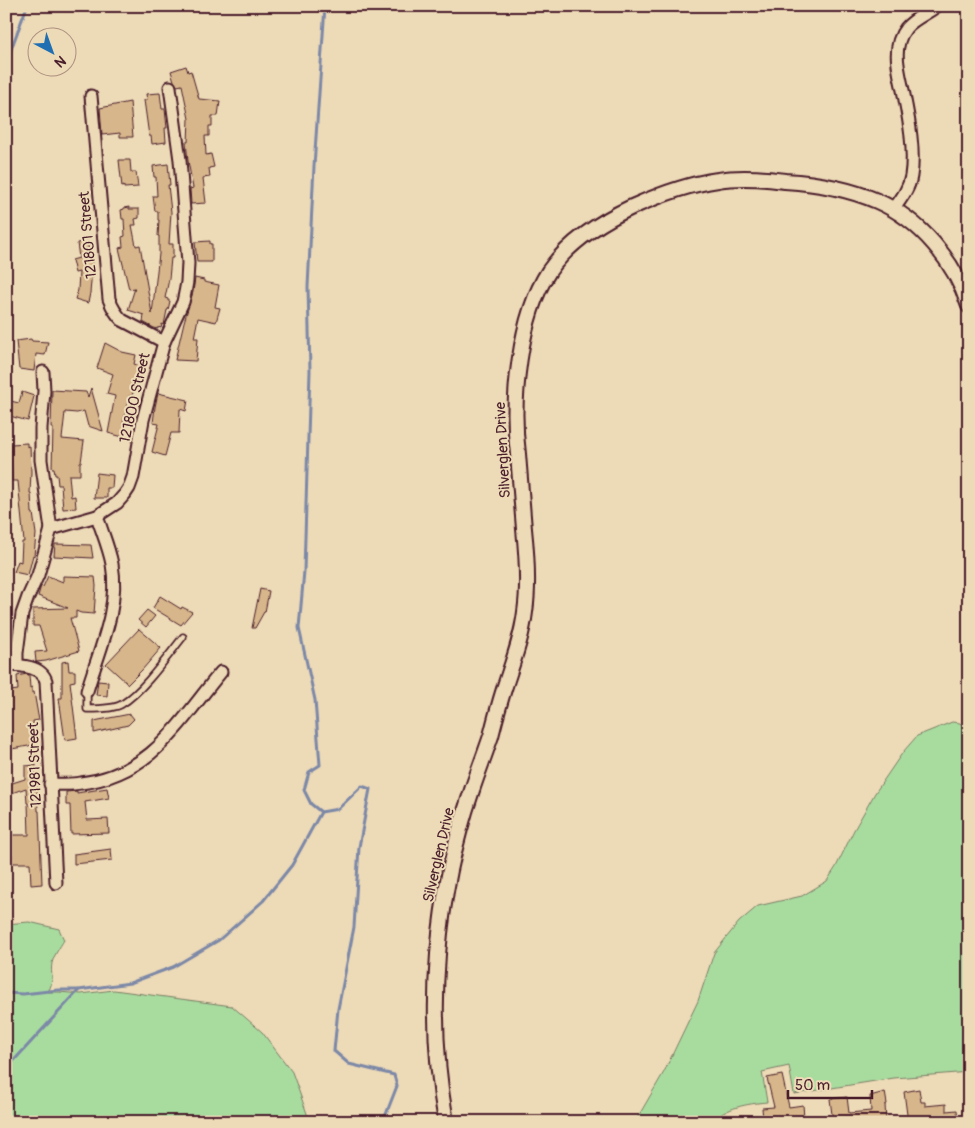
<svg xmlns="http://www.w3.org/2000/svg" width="975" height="1128" font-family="Pangolin,sans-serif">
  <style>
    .green { fill: #a8dc9f; stroke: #797e65 }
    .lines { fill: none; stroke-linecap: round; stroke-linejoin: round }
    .stream { stroke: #7c88a7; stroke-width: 3 }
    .building { fill: #d7b68b; stroke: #4a1f2b }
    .service-casing { stroke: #4a1f2b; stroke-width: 9 }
    .minor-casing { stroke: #4a1f2b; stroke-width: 15 }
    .tertiary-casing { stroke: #4a1f2b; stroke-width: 18 }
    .service { stroke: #eddab7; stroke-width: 5.5 }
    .minor { stroke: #eddab7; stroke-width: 11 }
    .tertiary { stroke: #eddab7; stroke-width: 14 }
    .labels { text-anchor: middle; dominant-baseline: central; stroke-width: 4; stroke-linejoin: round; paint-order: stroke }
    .street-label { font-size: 15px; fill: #4a1f2b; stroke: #eddab7 }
  </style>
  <rect width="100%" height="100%" fill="#eddab7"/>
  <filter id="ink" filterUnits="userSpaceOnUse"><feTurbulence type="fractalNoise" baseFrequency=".02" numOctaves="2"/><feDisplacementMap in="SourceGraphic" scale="10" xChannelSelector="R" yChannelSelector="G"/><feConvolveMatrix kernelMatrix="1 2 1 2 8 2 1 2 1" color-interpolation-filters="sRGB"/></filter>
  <g filter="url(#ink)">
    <g class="green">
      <path d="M952,722L960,723L969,732V1072L894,1078L794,1094L789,1066L762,1072L767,1102C746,1104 727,1107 711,1122H635L664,1072L698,1001L714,953L739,922L758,906L802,896L827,881L836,867L854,830L875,793L903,752L917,736Z"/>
      <path d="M29,922L59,929L64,940C60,947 54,955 52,963C50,974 55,980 48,992H59L81,994L114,990L232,1006L262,1032L292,1072L310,1122H6V924Z"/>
    </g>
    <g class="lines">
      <g class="stream">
        <path d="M325,6L314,166L308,287L310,371L304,571L299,628L315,700L320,765L309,772L304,790L311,804L321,812L338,809L362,786L370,789L359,847L354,927L338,1009L334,1051L349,1064L394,1075L397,1086L383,1122"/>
        <path d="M6,63L27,6"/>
        <path d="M6,993L23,994L58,990H79L130,983L173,967L219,940L263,901L292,865L321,812"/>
        <path d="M6,1069L79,990"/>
      </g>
    </g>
    <g class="building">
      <path d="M186,66L188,72L191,71L199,99L220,101L218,116H212V126H209V136H205L206,155L211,154L214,167L209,168L210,177L203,178L206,203L191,204L190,189L193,188L188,161L186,142H188L189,119L182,85L177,86L174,81L171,71Z"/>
      <path d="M160,93L162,109H165L167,128H165L166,142L152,144L151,136H149L144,100H147L146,94Z"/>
      <path d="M130,102L133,137H120V133L102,135L100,108Z"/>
      <path d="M119,160H130L131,172H136L138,187L124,188V186L122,187Z"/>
      <path d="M168,164L170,185H168L171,212L169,244H173V258H171L169,279L165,298L168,299V301H170L168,310H167L164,325L162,324L161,328L158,327V329L154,328L143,322L144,315L128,310L135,288L129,289L119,248L123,247L122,237L125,236L124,219H122L121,210L124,209V208L129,207V209H139V218L135,219L136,225H132L136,246L140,245L152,314L159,254V236H158L159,220H158V211H155L153,196H157L156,177H154L153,166Z"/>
      <path d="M87,241L93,269L92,270L90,293L88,303L75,299L78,290L79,272L75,273L72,260L79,258L77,243Z"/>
      <path d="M210,241V244H212V262H197L195,242Z"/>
      <path d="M195,278L204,280V282L219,285L215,307L220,308L216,322L198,318L194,338H198L196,361L175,360L184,322L193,292Z"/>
      <path d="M31,339L32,341L48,342L45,355L36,354L34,371L19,369L16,341Z"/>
      <path d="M105,343L122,352L136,355L134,364L143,367L139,379L137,378L132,396H129L123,424L126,425L123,437L108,433L115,396L107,394L113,374L97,368Z"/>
      <path d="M91,388L103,431L88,426L84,411L77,413L65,412L62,439L84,441L81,462H80V475H69L71,497L75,496L76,508L63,509L61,485H58L57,475H55L54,468H52L53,428H51L52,390L86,392L88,397Z"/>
      <path d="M22,392L34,396L28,421L6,415V400L19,403Z"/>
      <path d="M158,393L188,400L186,411L180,409L179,433H171L165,456L152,452L159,424L153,423L155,407Z"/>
      <path d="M27,443V447L30,446L31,472L30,493H31L32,513H33L36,534L34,556L33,555L28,575L14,572L18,561L21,562L22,542H24L18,481H12L11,444Z"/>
      <path d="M97,473L113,475L112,488H107V498H94Z"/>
      <path d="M55,544L91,545L93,558L54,556Z"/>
      <path d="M48,576L63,582V576L95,577L96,586L94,614L81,613L76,611V618H70L79,651L46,661L36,662L35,652L47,651L39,626H33V609L68,608L38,596L41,586L43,587Z"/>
      <path d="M260,589L269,591L265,612H264L255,628H252Z"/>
      <path d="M160,596L181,609L182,607L192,612L181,625L153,608Z"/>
      <path d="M147,610L155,616L146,627L138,620Z"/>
      <path d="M139,629L161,648L142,670L128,684L106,664Z"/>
      <path d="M68,661L69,671H75V681L70,682L77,738L65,740L59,698H62V662Z"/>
      <path d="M27,674L29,675L30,688L32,687V693L34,692L38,715L39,720L33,721L34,732H32L34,745L6,750V697H11L10,691L18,690L17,676Z"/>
      <path d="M98,681L108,682L107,696L96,695Z"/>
      <path d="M130,714L134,719L128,725L94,733V721Z"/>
      <path d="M36,765L38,811H39L42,884L31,885L30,863H12V854L6,855V835H29L28,803H27L26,788L6,795V785L25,779V766Z"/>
      <path d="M107,788L109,798L85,802L87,820L108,819L109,833L71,834L70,805H66V792L77,791V793Z"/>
      <path d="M111,849L112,860L74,864V854Z"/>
      <path d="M782,1075L789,1107L803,1105L804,1117L780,1121V1118L763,1119L762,1108L774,1107L767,1078Z"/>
      <path d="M919,1089L921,1102H925V1106L946,1104V1111L957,1110L958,1122H908L904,1092Z"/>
      <path d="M885,1092L887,1104L885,1105L886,1122H833L830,1099L847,1097L849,1113L871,1111L870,1096Z"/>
    </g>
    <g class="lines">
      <g class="service-casing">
        <path id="service" d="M87,691V709C95,709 115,709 122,704C143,691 167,657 183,637"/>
      </g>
      <g class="minor-casing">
        <g id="minor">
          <path d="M91,96L109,299C112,307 116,314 122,320L164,342"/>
          <path d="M893,210C901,199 909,189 911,176C915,151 909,120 904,95C900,74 890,48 906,28C914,18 927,14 937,6"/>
          <path d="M43,372L44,391L41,428V460L51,529"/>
          <path d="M6,665C20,665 42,666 46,681L56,883"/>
          <path d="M17,665V653L22,614L28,597L38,575L51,529L97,516L117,503L125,494L129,488L133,477L143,420L164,342L183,302L185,293L187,282L188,263L180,160L170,87"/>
          <path d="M87,691C99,650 120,608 112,564C109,548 102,532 97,516"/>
          <path d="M50,784C61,784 71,785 81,783C153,774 179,722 221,672"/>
        </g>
      </g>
      <g class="tertiary-casing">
        <path id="tertiary" d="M446,1122C426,1012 436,895 472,790C478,772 485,754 491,736C495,720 499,705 504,689C512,664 522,638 525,612C529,585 527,557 524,529C522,504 520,479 518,454C511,401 519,317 549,271C569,242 600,222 632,207C659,195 688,184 718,180C740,176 763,178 785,181C816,183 849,189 877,201C921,220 955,262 969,306"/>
      </g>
      <use href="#service" class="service"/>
      <use href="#minor" class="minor"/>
      <use href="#tertiary" class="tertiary"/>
    </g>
  </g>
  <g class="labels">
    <g class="street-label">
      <text transform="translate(88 235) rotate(-95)">121801 Street</text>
      <text transform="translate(135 398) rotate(-77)">121800 Street</text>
      <text transform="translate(503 450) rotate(-93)">Silverglen Drive</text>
      <text transform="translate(35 765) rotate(-92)">121981 Street</text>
      <text transform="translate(439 855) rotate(-77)">Silverglen Drive</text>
    </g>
  </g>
  <rect width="975" height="1128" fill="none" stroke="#eddab7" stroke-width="25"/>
  <rect x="12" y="12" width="950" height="1103" fill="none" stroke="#4a1f2b" stroke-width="2" filter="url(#ink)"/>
  <g transform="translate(52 52) rotate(139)"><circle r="24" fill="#eddab7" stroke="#ac8f7f"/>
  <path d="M0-4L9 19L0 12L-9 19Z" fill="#1f6fb2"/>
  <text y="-8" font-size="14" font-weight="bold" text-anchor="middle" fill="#4a1f2b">N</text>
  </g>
  <path d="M788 1090v8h84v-8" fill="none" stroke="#4a1f2b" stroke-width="2.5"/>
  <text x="795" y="1090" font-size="15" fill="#4a1f2b" stroke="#eddab7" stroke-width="4" paint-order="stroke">50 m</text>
</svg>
